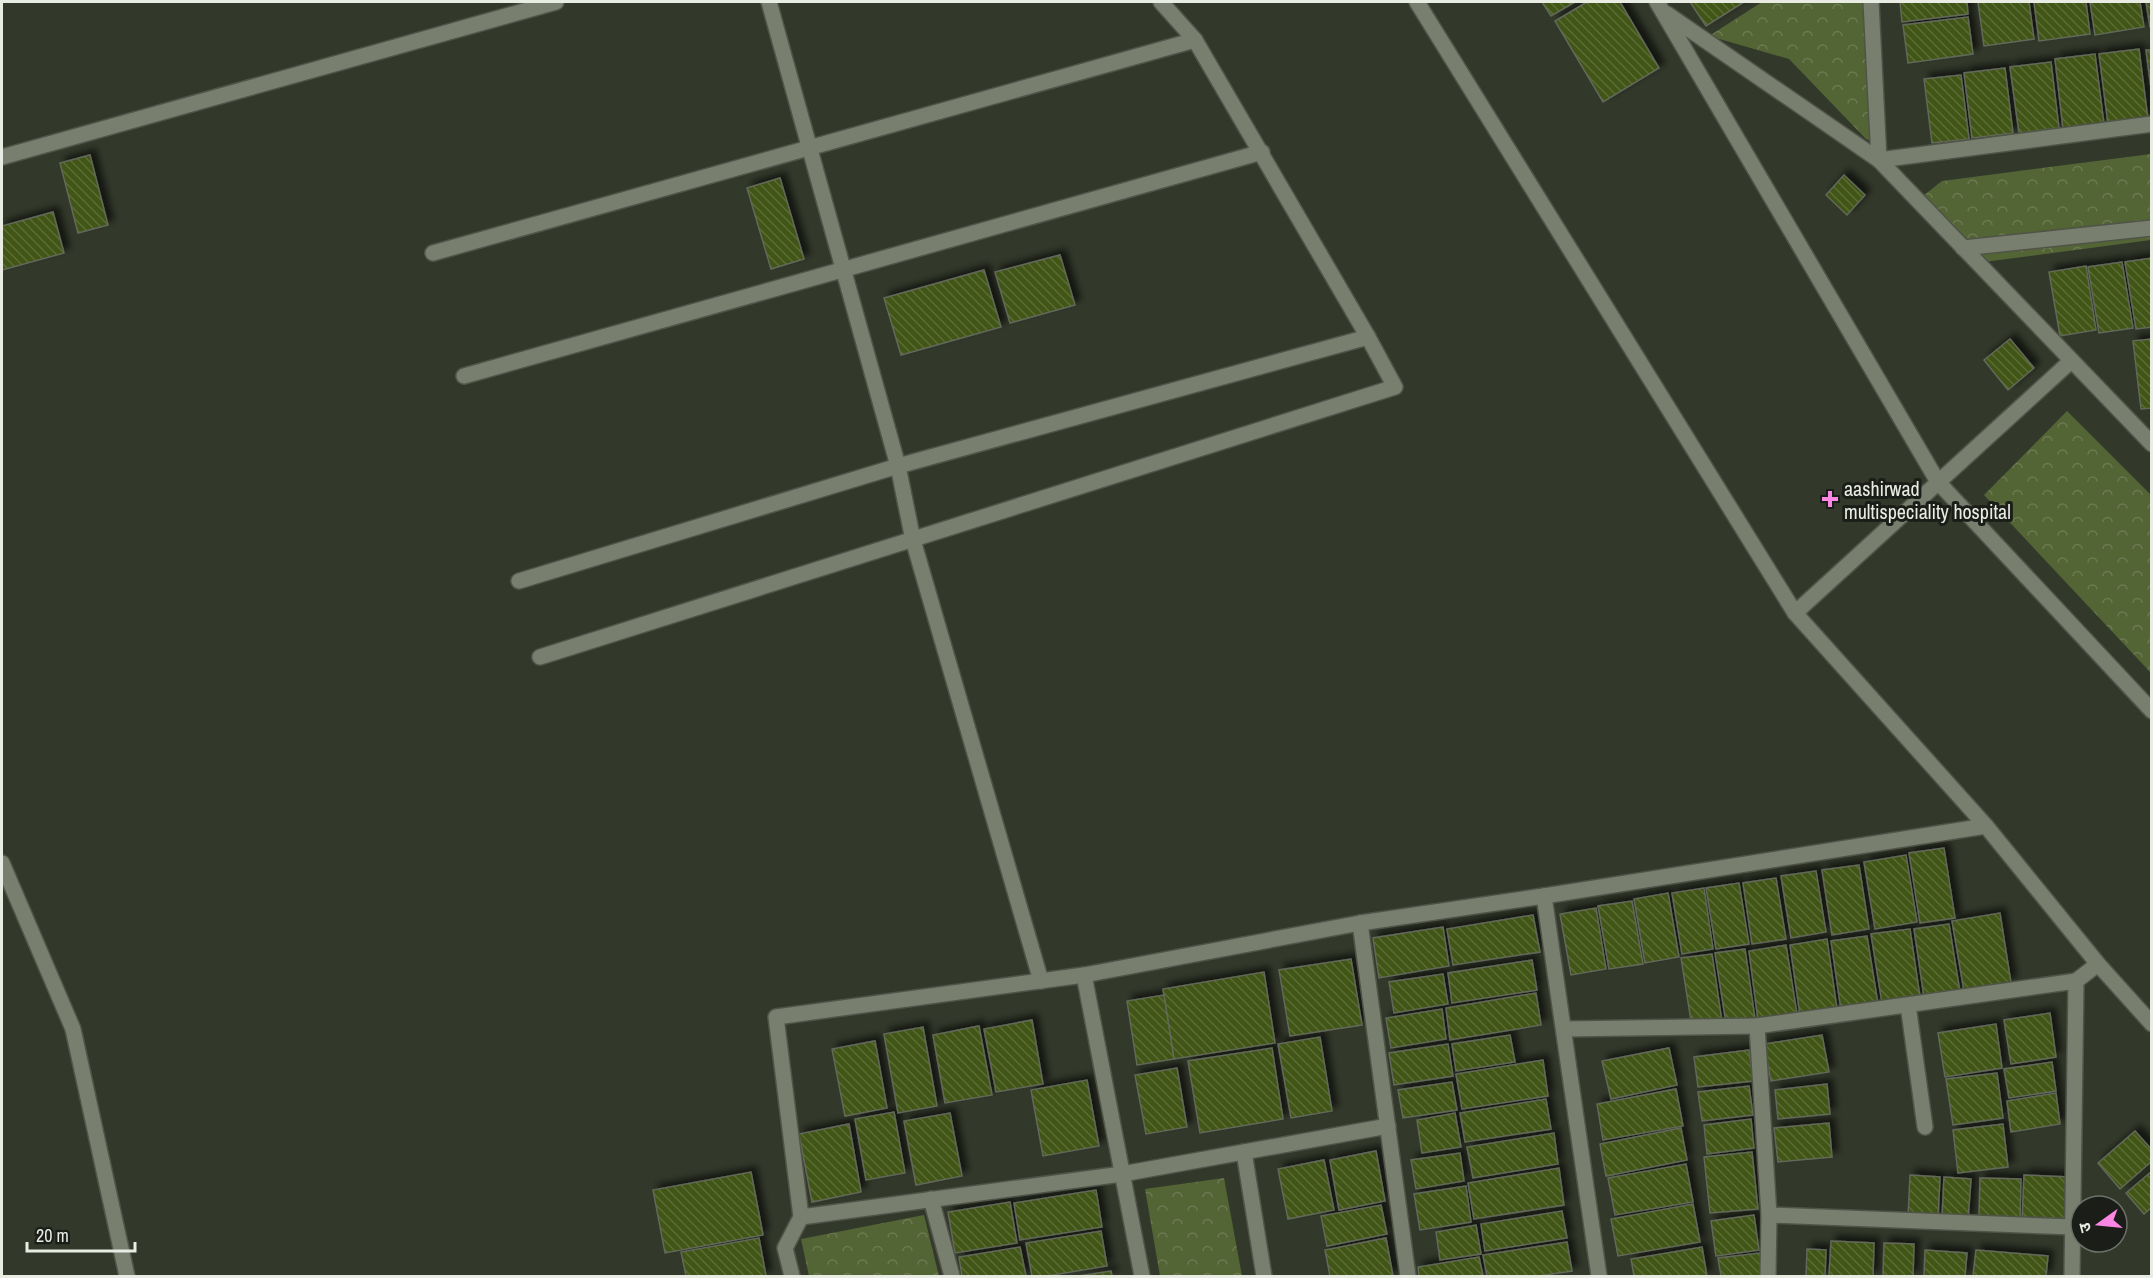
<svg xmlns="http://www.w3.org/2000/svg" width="2153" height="1278" font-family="'Archivo Narrow','Noto Sans Devanagari',sans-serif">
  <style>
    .park { fill: url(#park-crowns) }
    .building { fill: url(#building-back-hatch); stroke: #63695a; stroke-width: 1.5; filter: url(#shadow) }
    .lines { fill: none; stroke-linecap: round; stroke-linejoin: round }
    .minor-casing { stroke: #505448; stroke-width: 18 }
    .minor { stroke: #787f6f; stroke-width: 15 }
    .poi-dot { fill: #fc86e3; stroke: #1b1e18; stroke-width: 2 }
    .labels { text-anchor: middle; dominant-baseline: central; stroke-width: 6; stroke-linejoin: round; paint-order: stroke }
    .poi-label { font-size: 20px; fill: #e8ece3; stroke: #1b1e18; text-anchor: start }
  </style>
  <defs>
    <pattern id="park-crowns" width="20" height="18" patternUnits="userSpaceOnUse" patternTransform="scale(1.5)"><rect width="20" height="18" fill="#536435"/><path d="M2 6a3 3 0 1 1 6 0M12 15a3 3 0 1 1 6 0" fill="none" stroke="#6c7a52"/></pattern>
    <pattern id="building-back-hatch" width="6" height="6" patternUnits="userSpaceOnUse" patternTransform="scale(1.5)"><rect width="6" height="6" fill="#3f5413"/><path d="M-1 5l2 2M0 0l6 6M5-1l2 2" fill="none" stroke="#5b6d35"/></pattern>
    <filter id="shadow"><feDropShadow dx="5.5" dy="-5.5" stdDeviation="3" flood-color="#0009"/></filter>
  </defs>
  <rect width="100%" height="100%" fill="#32382a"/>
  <g class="park">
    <path d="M1762,2H1864L1876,141L1866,139L1789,59L1709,36Z"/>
    <path d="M2151,154V240L1984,262L1923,196L1942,181Z"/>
    <path d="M2067,411L2151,495V673L1984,495Z"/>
    <path d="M1224,1178L1242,1276H1160L1145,1189Z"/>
    <path d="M924,1215L939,1276H809L801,1239Z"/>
  </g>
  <g class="building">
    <path d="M1542,2H1575L1551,16Z"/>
    <path d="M1587,2H1620L1659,68L1603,102L1555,21Z"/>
    <path d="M1690,2H1744L1706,26Z"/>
    <path d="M1900,2H1967L1968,14L1902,22Z"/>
    <path d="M1978,2H2029L2034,39L1984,46Z"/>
    <path d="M2034,2H2086L2090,34L2039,41Z"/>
    <path d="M2090,2H2140L2144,27L2095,35Z"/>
    <path d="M2146,2H2152V27H2150Z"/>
    <path d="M1968,17L1973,54L1908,63L1903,25Z"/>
    <path d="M2139,49L2148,119L2108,124L2099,54Z"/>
    <path d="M2146,50H2152V96Z"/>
    <path d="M2095,54L2104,124L2063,129L2055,59Z"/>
    <path d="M2051,62L2059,128L2019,133L2010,67Z"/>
    <path d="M2005,68L2013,133L1972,138L1964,73Z"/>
    <path d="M1961,75L1969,139L1932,143L1924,79Z"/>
    <path d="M90,155L108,225L78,233L60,163Z"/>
    <path d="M1844,175L1865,195L1847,215L1826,195Z"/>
    <path d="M780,178L804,259L771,269L747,188Z"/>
    <path d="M53,212L64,253L2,270V226Z"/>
    <path d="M1060,255L1075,305L1010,323L995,272Z"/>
    <path d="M2152,258V327L2136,329L2125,262Z"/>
    <path d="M2122,262L2133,328L2099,333L2088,267Z"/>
    <path d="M2086,266L2096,330L2060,336L2049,272Z"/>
    <path d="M984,270L1001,327L901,355L884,298Z"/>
    <path d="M2010,339L2034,368L2008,390L1984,360Z"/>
    <path d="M2152,339V408L2141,409L2133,341Z"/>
    <path d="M1944,848L1955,918L1920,923L1909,853Z"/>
    <path d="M1906,855L1917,922L1875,929L1864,862Z"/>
    <path d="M1859,865L1869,929L1832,935L1822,870Z"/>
    <path d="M1816,871L1826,932L1791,938L1781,876Z"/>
    <path d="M1776,878L1786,939L1752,944L1743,883Z"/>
    <path d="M1739,883L1749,944L1716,949L1706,888Z"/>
    <path d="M1704,888L1713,949L1682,954L1672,893Z"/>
    <path d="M1668,893L1679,957L1645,963L1634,899Z"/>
    <path d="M1632,901L1643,964L1609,969L1598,906Z"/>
    <path d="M1596,908L1606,969L1571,975L1560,914Z"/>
    <path d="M2000,913L2011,983L1964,991L1952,921Z"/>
    <path d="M1533,915L1540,952L1453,965L1447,929Z"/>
    <path d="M1949,924L1960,992L1924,997L1914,929Z"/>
    <path d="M1443,927L1449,966L1379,978L1373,938Z"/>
    <path d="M1910,929L1920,997L1882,1003L1871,934Z"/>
    <path d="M1867,936L1878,1004L1841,1010L1831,941Z"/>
    <path d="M1827,939L1837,1009L1800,1015L1790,945Z"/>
    <path d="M1786,945L1797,1014L1758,1020L1749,951Z"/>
    <path d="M1745,949L1755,1019L1726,1023L1715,953Z"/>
    <path d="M1712,954L1722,1022L1692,1027L1681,958Z"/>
    <path d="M1351,959L1362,1025L1290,1036L1279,970Z"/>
    <path d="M1532,960L1537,990L1452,1003L1448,973Z"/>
    <path d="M1264,972L1275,1043L1174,1059L1163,989Z"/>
    <path d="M1443,974L1448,1004L1394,1013L1389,982Z"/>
    <path d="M1536,993L1541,1025L1450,1040L1446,1008Z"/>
    <path d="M1164,995L1174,1059L1137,1065L1127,1001Z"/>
    <path d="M1442,1009L1446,1039L1391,1048L1386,1018Z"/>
    <path d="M2050,1013L2056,1057L2011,1064L2004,1020Z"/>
    <path d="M1032,1020L1043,1084L996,1092L984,1029Z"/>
    <path d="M1996,1024L2002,1068L1945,1077L1938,1033Z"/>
    <path d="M979,1026L992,1095L945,1103L933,1035Z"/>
    <path d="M923,1027L937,1106L898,1113L884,1034Z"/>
    <path d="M1510,1035L1515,1062L1456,1071L1452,1044Z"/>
    <path d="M1822,1035L1829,1072L1771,1081L1764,1044Z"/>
    <path d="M1320,1037L1332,1111L1291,1118L1278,1044Z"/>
    <path d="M875,1041L887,1108L845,1116L832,1049Z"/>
    <path d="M1448,1044L1453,1076L1394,1085L1389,1053Z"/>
    <path d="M1272,1048L1283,1119L1200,1133L1188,1061Z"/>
    <path d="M1669,1048L1677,1085L1611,1099L1602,1061Z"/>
    <path d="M1749,1050L1753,1081L1698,1087L1694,1057Z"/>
    <path d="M1543,1060L1548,1096L1462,1109L1456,1074Z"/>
    <path d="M2052,1062L2056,1091L2009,1098L2004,1069Z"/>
    <path d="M1177,1068L1187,1127L1146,1134L1135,1075Z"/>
    <path d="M1997,1073L2003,1118L1953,1125L1946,1079Z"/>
    <path d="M1087,1080L1099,1146L1043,1156L1031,1090Z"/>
    <path d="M1452,1082L1457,1110L1403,1118L1398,1090Z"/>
    <path d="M1827,1084L1830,1114L1778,1119L1775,1090Z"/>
    <path d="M1749,1086L1753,1115L1702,1121L1698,1092Z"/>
    <path d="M1676,1089L1683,1126L1603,1140L1597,1104Z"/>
    <path d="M2056,1093L2060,1124L2011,1132L2007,1101Z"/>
    <path d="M1546,1099L1551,1129L1465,1142L1460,1113Z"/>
    <path d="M894,1112L905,1173L866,1180L855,1119Z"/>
    <path d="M950,1113L962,1176L916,1185L904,1121Z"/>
    <path d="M1455,1113L1461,1147L1422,1153L1417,1120Z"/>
    <path d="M1751,1119L1754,1148L1707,1154L1704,1125Z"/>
    <path d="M1829,1123L1832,1157L1778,1162L1774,1128Z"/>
    <path d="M849,1124L861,1192L812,1202L799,1134Z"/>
    <path d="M2003,1124L2008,1167L1958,1173L1953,1130Z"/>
    <path d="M1681,1128L1687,1160L1606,1176L1600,1144Z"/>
    <path d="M2135,1131L2152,1150V1161L2120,1189L2098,1163Z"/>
    <path d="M1554,1133L1558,1164L1473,1178L1467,1147Z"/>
    <path d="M1376,1151L1385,1201L1339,1210L1330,1160Z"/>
    <path d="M1752,1152L1758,1209L1710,1213L1704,1157Z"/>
    <path d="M1460,1153L1464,1181L1416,1189L1411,1160Z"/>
    <path d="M1324,1160L1334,1210L1288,1219L1278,1169Z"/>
    <path d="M1686,1164L1693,1202L1615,1215L1608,1178Z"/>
    <path d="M1559,1168L1564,1205L1474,1219L1468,1183Z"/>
    <path d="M2152,1171V1207L2144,1214L2126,1193Z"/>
    <path d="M751,1172L763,1235L665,1253L653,1190Z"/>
    <path d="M1910,1175L1940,1177L1938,1219L1908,1217Z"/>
    <path d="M2024,1175L2069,1177L2067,1224L2022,1222Z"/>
    <path d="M1944,1177L1971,1179L1968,1220L1942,1218Z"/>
    <path d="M1980,1178L2021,1179L2020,1219L1979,1217Z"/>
    <path d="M1466,1186L1471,1222L1420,1230L1414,1194Z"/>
    <path d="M1096,1190L1102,1227L1020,1240L1014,1203Z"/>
    <path d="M1010,1202L1017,1243L955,1253L948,1212Z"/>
    <path d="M1693,1204L1700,1242L1618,1256L1611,1219Z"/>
    <path d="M1381,1205L1387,1234L1327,1246L1321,1216Z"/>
    <path d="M1562,1211L1567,1238L1485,1251L1481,1224Z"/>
    <path d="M1754,1215L1759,1250L1716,1256L1711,1221Z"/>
    <path d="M1476,1225L1481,1254L1440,1260L1436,1232Z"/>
    <path d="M1101,1231L1107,1266L1047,1276H1032L1026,1243Z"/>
    <path d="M759,1238L766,1276H686L681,1252Z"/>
    <path d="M1386,1238L1393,1276H1330L1325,1250Z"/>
    <path d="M1831,1241L1874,1243L1873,1276H1829Z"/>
    <path d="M1567,1242L1572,1271L1538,1276H1487L1483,1255Z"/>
    <path d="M1884,1243L1914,1244L1913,1276H1883Z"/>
    <path d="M1020,1247L1026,1276H962L959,1257Z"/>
    <path d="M1702,1247L1707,1276H1634L1631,1259Z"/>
    <path d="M1807,1249L1826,1250L1825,1276H1806Z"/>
    <path d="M1925,1250L1967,1253L1965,1276H1924Z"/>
    <path d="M1976,1250L2048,1256L2046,1276H1973Z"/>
    <path d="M1760,1253L1763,1276H1721L1718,1258Z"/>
    <path d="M1479,1257L1483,1276H1419L1418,1267Z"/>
    <path d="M1111,1271L1112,1276H1078Z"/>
  </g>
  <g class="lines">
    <g class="minor-casing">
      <g id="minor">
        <path d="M769,2L898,466L913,540L1041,981"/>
        <path d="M1417,2L1795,613L1986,826L2098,964L2152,1024"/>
        <path d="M1657,2L1938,482L2152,711"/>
        <path d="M1871,2L1879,160L2152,124"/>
        <path d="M1667,14L1879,160L2152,444"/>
        <path d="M2,157L556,2"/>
        <path d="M1963,248L2152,228"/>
        <path d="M433,253L1195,40"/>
        <path d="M464,376L1262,152"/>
        <path d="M519,581L898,466L1368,337"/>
        <path d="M1795,613L2071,361"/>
        <path d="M540,657L1395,387L1368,337L1195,40L1161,2"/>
        <path d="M2,863L73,1029L127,1276"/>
        <path d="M1544,896L1599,1276"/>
        <path d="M1360,923L1408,1276"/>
        <path d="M1084,975L1142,1276"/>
        <path d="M1908,1005L1925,1127"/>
        <path d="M1565,1029L1757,1026"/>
        <path d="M1244,1152L1264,1276"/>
        <path d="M931,1199L952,1276"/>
        <path d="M1769,1215L2073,1227"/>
        <path d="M801,1217L1122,1174L1388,1126"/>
        <path d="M792,1276L785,1248L801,1217L776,1017L1084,975L1360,923L1544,896L1986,826"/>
        <path d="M1768,1276L1769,1215L1757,1026L2076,981"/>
        <path d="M2072,1276L2076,981L2098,964"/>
      </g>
    </g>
    <use href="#minor" class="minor"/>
  </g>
  <path class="poi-dot" d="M1827 490h6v6h6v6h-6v6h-6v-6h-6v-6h6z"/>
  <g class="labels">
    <g class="poi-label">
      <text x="1844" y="488">aashirwad<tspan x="1844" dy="23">multispeciality hospital</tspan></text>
    </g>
  </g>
  <rect width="2153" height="1278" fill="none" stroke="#e8ece3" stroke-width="6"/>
  <g transform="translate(2099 1224) rotate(255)"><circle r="28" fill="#1b1e18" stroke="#6d7069" stroke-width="1.5"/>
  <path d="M0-4.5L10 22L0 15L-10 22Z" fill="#fc86e3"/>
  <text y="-9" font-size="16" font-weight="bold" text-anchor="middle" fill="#e8ece3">उ</text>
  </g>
  <path d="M27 1242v9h108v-9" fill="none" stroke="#e8ece3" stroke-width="3"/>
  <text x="36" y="1242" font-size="18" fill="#e8ece3" stroke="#1b1e18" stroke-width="4.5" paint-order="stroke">20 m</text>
</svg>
